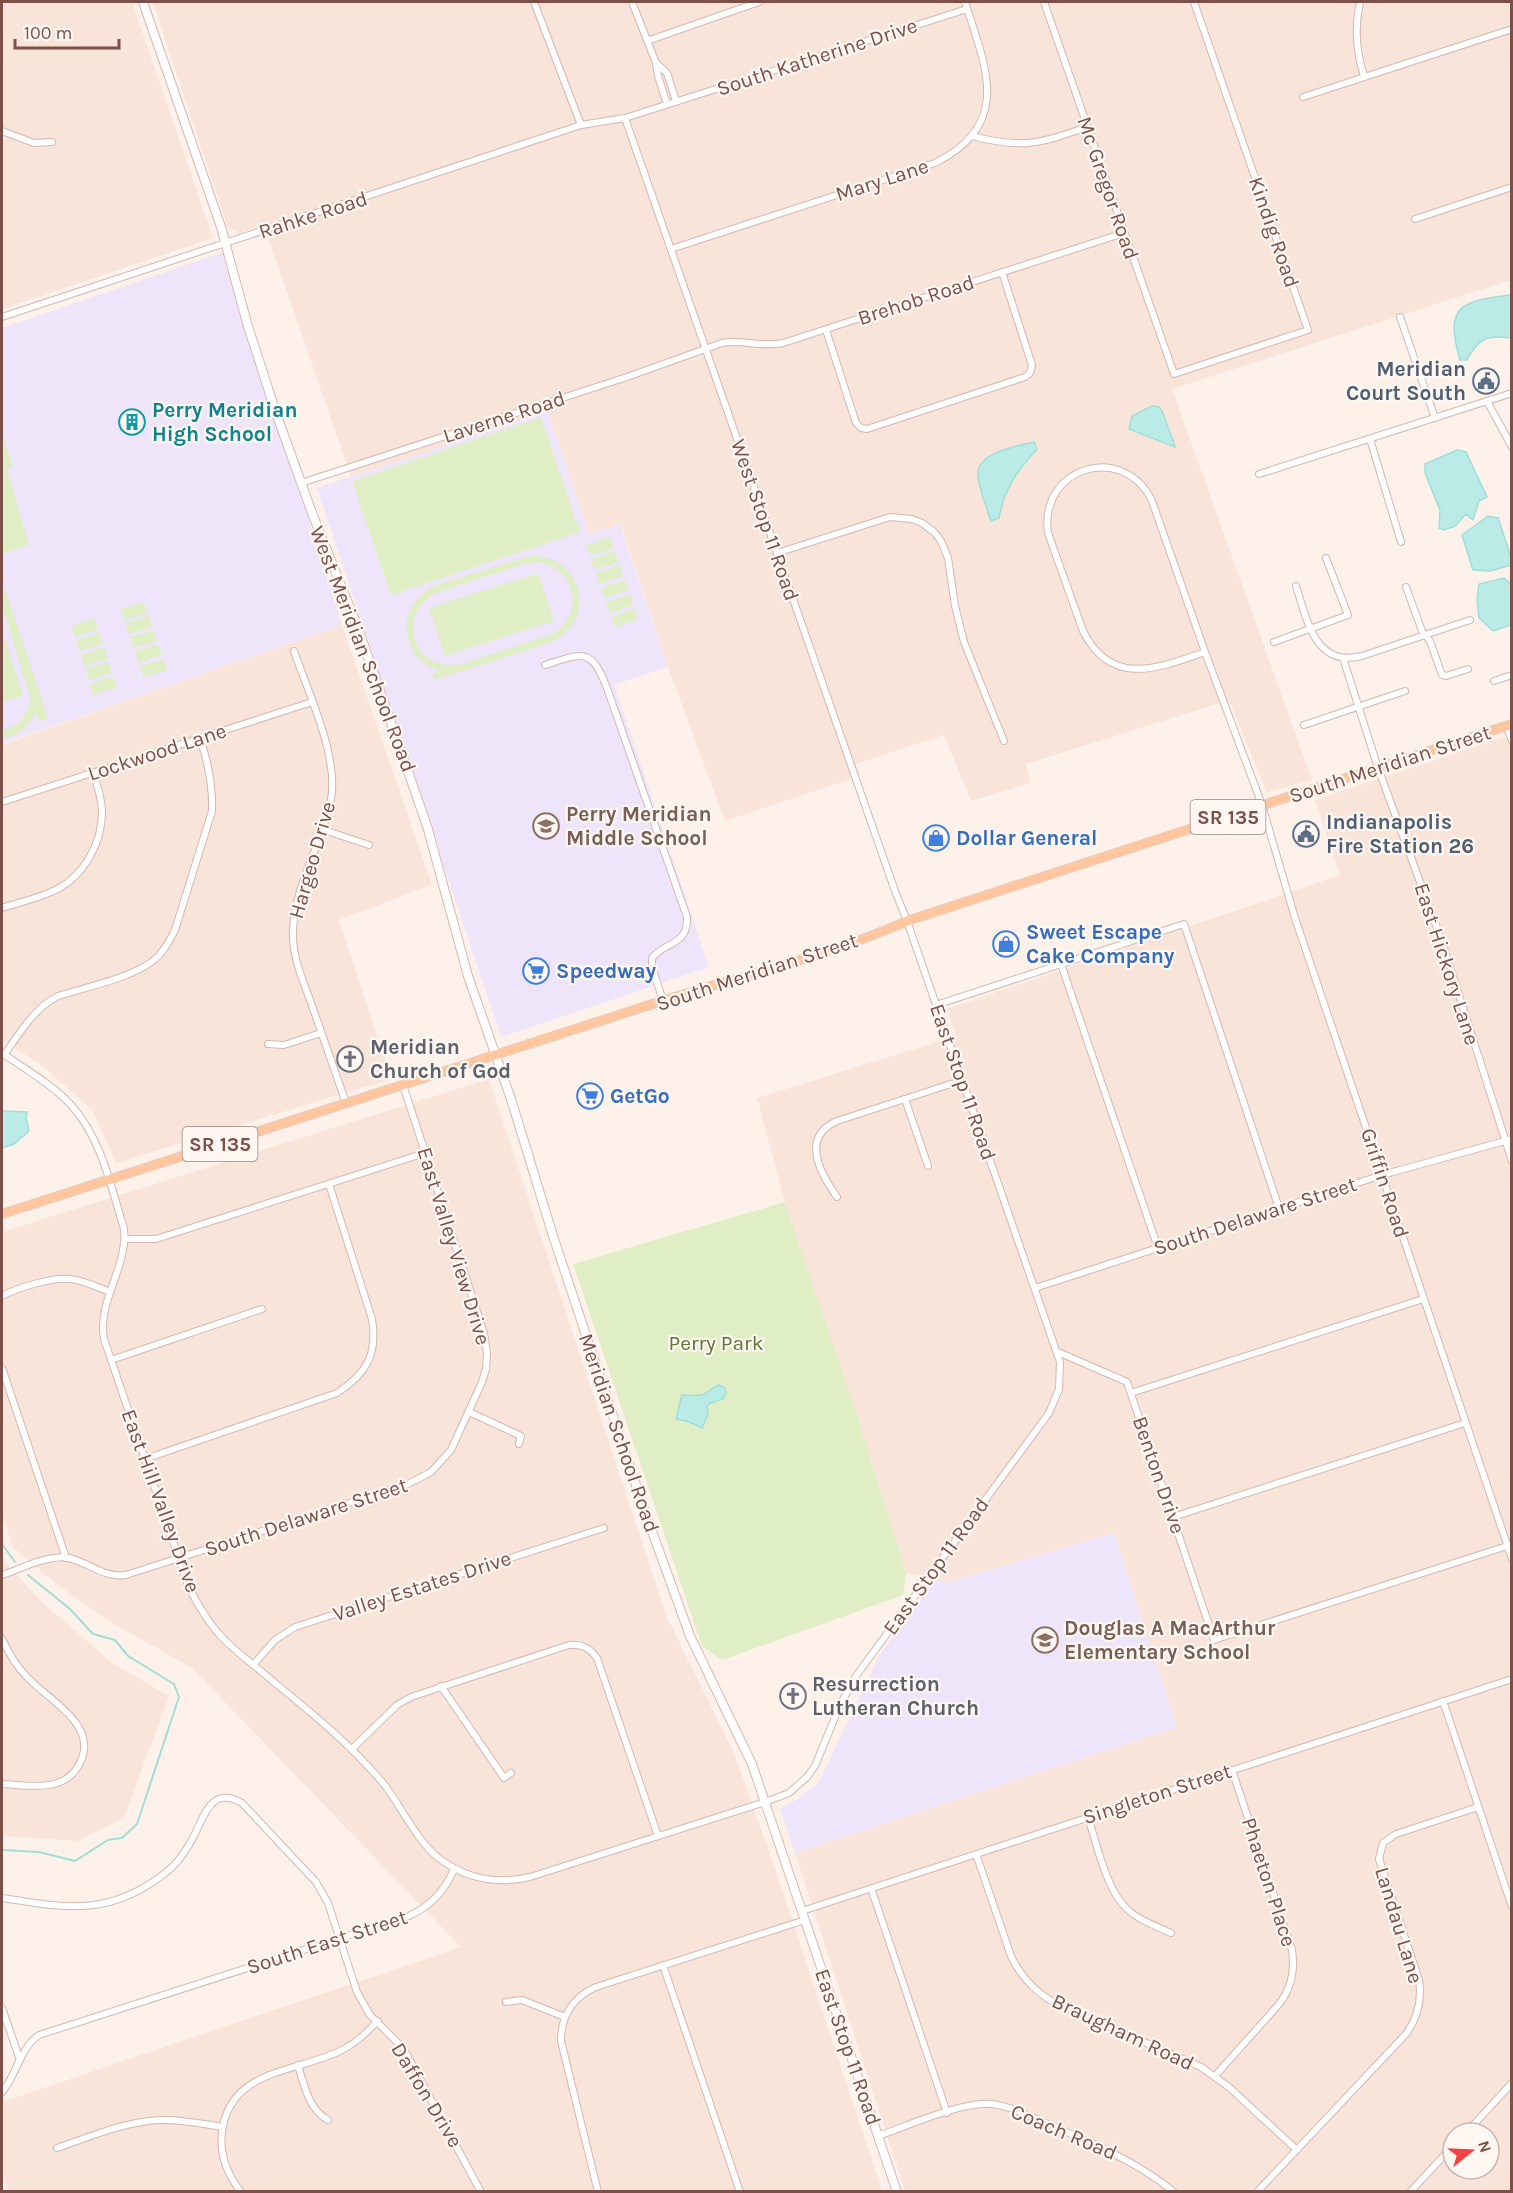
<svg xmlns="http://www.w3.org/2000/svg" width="1513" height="2193" font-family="Karla,sans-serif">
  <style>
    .residential { fill: #f9e4d9; fill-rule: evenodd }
    .education { fill: #eee5fb }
    .green { fill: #dfeec5; fill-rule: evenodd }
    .water { fill: #bbebe7; stroke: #a0ded9; stroke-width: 1.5 }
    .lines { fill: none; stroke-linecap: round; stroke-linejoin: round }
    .stream { stroke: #a0ded9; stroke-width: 2 }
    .minor-casing { stroke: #d5b7b0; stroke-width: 8 }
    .secondary-casing { stroke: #dab8af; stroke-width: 10 }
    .primary-casing { stroke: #dacecc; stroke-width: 10 }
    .minor { stroke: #fff; stroke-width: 6 }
    .secondary { stroke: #fff; stroke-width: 8 }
    .primary { stroke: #ffc69f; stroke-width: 9 }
    .labels { text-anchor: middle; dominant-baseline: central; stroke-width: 4.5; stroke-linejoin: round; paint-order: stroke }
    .shield { fill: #fff7f1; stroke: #a3827b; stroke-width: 1.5 }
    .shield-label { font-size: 20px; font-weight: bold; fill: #7c5049 }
    .street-label { font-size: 21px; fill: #7c5049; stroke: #fff7f1 }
    .service-label { font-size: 21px; font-weight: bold; fill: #4e5e75; stroke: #fff7f1; text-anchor: end }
    .culture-label { font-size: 21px; font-weight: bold; fill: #0d838f; stroke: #fff7f1; text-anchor: start }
    .education-label { font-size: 21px; font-weight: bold; fill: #785e54; stroke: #fff7f1; text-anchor: start }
    .shop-label { font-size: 21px; font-weight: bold; fill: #366cbe; stroke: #fff7f1; text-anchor: start }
    .worship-label { font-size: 21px; font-weight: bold; fill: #5b616d; stroke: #fff7f1; text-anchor: start }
    .park-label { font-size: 21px; fill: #5a773a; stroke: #fff7f1 }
  </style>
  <rect width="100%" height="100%" fill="#fef1e9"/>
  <g class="residential">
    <path d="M2,2H132L213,238L2,309Z"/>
    <path d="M153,2H1511V280L1172,389L1312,780L1267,792L1229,700L1026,764L1031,783L971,801L944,735L856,764L860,776L725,821L668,667L621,524L589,534L548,411L351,477L264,225L239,233L228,228Z"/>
    <path d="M342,625L432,885L339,920L391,1079L116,1163L93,1111L45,1068L2,1039V745Z"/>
    <path d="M1511,735V2191H905L795,1853L1177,1726L1114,1533L949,1582L906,1573L856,1412L785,1202L757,1098L956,1036L947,1009L1340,875L1315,800ZM1453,2133H1489V2169H1453Z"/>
    <path d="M489,1079L666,1615L734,1753L772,1860L882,2191H8L2,2173V2102L461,1947L192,1668L114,1624L55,1583L13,1547L2,1515V1232Z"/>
    <path d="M2,1559L43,1603L112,1663L169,1696L124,1818L77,1841L2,1836Z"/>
  </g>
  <g class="education">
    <path d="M224,252L342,625L2,744V328Z"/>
    <path d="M548,411L589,534L620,524L668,667L614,685L709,967L501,1037L317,488Z"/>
    <path d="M1114,1533L1177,1727L795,1853L780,1808L798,1799L819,1782L880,1654L936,1579L949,1582Z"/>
  </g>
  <g class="green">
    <path d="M541,417L580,532L391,595L352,481Z"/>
    <path d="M2,430L13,467L7,469L29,545L2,554Z"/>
    <path d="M610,537L614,548L590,555L586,545Z"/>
    <path d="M615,551L618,562L595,569L591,559Z"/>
    <path d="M529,556C546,555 563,561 572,576C584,595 581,620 564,634C551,645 532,648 517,653C490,662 462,671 434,680L432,674L439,671C397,655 395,603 437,585ZM537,562C579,568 586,620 547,636C526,643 506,650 485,656C474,660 462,666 450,665C407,664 400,607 439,592L524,564Z"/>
    <path d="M620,565L623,576L600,584L596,573Z"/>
    <path d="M538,573L554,621L445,656L429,608Z"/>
    <path d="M2,580L48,718L39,721L36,713C28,727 18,736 2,739V730C19,727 29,715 30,697L2,605Z"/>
    <path d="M625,580L629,590L605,598L601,588Z"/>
    <path d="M630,594L633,605L610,613L606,602Z"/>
    <path d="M144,602L147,613L124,620L120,609Z"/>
    <path d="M635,609L638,619L615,627L611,617Z"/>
    <path d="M149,615L152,627L129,634L125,623Z"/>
    <path d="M95,618L98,629L75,637L71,626Z"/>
    <path d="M2,630L23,696L2,703Z"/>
    <path d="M153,630L157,641L133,648L130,637Z"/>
    <path d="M99,633L103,644L79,651L76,640Z"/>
    <path d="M158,644L162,655L138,663L135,651Z"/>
    <path d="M104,647L108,658L84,666L81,655Z"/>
    <path d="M163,659L167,670L143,677L140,666Z"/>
    <path d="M109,662L112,673L89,680L85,669Z"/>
    <path d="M113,676L117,687L93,695L90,684Z"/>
    <path d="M785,1202L856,1412L906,1573L903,1595L722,1660L702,1646L573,1264Z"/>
  </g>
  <g class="water">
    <path d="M1511,295V338C1488,335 1479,337 1467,360H1460C1444,305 1461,301 1511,295Z"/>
    <path d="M1152,406L1159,407L1163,413L1175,447L1129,429L1132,416Z"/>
    <path d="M1034,442L1037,449C1017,471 1004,489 999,518L991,521C987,509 976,481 978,471C982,451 1018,446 1034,442Z"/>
    <path d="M1457,450L1466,452L1487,497L1479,501L1473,520L1466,514L1455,526L1444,530L1439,528L1440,510L1425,473V464Z"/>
    <path d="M1488,516L1498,518L1511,557V565L1491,571L1473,570L1462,535Z"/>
    <path d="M1504,578L1511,584V625L1493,631L1479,618L1477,600L1479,584Z"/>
    <path d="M2,1111L27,1112L26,1118L29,1131L14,1144L2,1148Z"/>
    <path d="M719,1385L725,1388L726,1393L723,1399L710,1403L707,1406L708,1414L702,1428L687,1421L676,1419L682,1395C689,1395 698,1397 705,1394C710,1391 712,1387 719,1385Z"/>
  </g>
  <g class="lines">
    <g class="stream">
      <path d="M2,1544L15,1562"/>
      <path d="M2,1850L39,1852L75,1861L108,1840L122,1838L137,1824L179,1697L174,1684L128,1656L115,1640L93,1634L70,1609L28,1575"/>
    </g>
    <g class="minor-casing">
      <g id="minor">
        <path d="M534,2L581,125"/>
        <path d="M632,2L656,63L658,76L667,104"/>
        <path d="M1044,2L1174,374L1308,330L1194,2"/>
        <path d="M1360,2C1354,28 1356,51 1364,76"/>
        <path d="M647,41L759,2"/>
        <path d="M656,63L667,73L676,101"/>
        <path d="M1303,97L1512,29"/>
        <path d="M2,131L34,143L52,142"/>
        <path d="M972,136C1022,149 1039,144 1087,127"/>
        <path d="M1415,219L1512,187"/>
        <path d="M671,249L935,163C1014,124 985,66 965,2"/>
        <path d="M2,317L581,125L625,118L967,9"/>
        <path d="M1400,317L1435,418"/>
        <path d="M826,330L856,423L861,428L867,429L1025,377L1030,373L1032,365L1002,272"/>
        <path d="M1487,401L1512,447"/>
        <path d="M1370,439L1401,542"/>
        <path d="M1259,474L1512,393"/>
        <path d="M301,483L627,377L722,343C743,339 762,348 783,343L1124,233"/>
        <path d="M777,553L890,517L912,519L922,523L934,532L941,541L948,558L955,606L964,642L1004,741"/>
        <path d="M1296,586C1307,620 1315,668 1362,656L1470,620"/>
        <path d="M1406,587L1422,631L1430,641L1442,675L1446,676L1468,669"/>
        <path d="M1274,642L1348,615L1326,558"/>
        <path d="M294,651C308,692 339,757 331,799C322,846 291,890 293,939C294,960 303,981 310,1000C322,1035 334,1069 346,1103"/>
        <path d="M1205,652C1159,668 1111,688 1083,631L1048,533C1039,466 1124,442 1152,501L1205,652L1262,805L1295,918L1512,1559"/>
        <path d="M1343,658L1378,768L1441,939L1512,1161"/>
        <path d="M545,665C583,653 591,647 607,688L687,917C688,946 667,940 652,958V967L663,1001"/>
        <path d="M1494,681L1512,675"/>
        <path d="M1304,725L1405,691"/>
        <path d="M1506,725L1512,741"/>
        <path d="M2,802L312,702"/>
        <path d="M321,829L369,845"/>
        <path d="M2,908C18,903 35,899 51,892C83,879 103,843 102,809C101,796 97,784 93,772"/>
        <path d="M1061,964L1158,1248"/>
        <path d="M936,1005L1184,924L1279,1208"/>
        <path d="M268,1044L284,1045L321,1033"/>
        <path d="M2,1053C25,1069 53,1085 72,1106C102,1140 111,1187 124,1229C128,1268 97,1300 104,1339L189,1588C198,1604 206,1620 219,1634C231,1648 248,1660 263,1673C305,1708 348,1741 383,1783C403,1808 417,1844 444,1862C471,1880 498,1884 530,1877L765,1802L789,1793L807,1777L815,1766L840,1705L856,1676L1049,1413L1059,1389L1060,1362L907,921L895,891L625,118"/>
        <path d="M4,1055C20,1033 34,1008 58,996C86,987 132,978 154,960C164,952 169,941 175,930L212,811C213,785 208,762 200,738"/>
        <path d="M905,1099L928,1166"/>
        <path d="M837,1197C820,1173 800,1137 837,1121L963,1080"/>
        <path d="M125,1239H156L425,1153"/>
        <path d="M1035,1288L1382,1175L1512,1139"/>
        <path d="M2,1296C17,1288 52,1277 70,1279C83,1280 97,1287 110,1292"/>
        <path d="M1058,1352L1127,1382L1214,1640L1507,1546"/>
        <path d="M111,1360L262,1309"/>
        <path d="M2,1368L66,1558"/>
        <path d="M1131,1393L1423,1299"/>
        <path d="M469,1412L521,1436L519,1444"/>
        <path d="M145,1459L337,1393C366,1374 378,1355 372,1319L329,1184"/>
        <path d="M1173,1517L1465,1423"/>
        <path d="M2,1575C21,1569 48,1554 69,1558C90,1563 103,1578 126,1575L408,1484L431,1472L451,1450L482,1382L486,1369L487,1353L484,1333L403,1085"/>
        <path d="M2,1639C8,1652 16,1666 27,1677C49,1701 99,1724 80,1763C65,1794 29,1785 2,1784"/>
        <path d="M253,1665L275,1640L295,1627L604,1528"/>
        <path d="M441,1686L504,1778L511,1773"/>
        <path d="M1443,1701L1512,1907"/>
        <path d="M353,1748L397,1705L411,1697L569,1645C581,1644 589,1647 597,1658L658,1836"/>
        <path d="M1088,1817C1096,1842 1107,1891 1126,1908C1138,1920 1156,1926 1171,1933"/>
        <path d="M976,1854L1011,1956C1021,1977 1035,1992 1055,2003L1201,2067L1230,2088L1297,2150"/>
        <path d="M871,1888L947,2113"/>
        <path d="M2,1898C66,1908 108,1917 164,1874C175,1866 184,1854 190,1843C204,1821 208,1784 242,1803L316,1882L328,1903L357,1992L370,2015L403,2048L481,2192"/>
        <path d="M802,1911L1512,1679"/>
        <path d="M663,1965L740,2192"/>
        <path d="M506,2002L522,2000L565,2017"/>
        <path d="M2,2008L20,2060"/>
        <path d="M298,2065C304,2085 309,2110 328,2120"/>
        <path d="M1215,2076L1280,2003C1292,1987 1295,1970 1292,1950L1232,1770"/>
        <path d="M2,2092C17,2075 19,2049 39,2035L409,1916C431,1906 445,1891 454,1869"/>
        <path d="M1466,2133L1512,2083"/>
        <path d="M878,2136C907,2126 952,2106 981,2104C993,2103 1003,2106 1013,2109C1069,2134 1126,2153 1174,2192"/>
        <path d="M57,2148C90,2137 126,2121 161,2120C182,2119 202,2124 222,2127"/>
        <path d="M241,2192C227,2174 219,2155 222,2132C230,2068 297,2073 342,2050C356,2043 367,2032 378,2021"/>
        <path d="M598,2192L561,2041C561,2016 573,1997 596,1987L805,1920"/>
        <path d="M1257,2192L1406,2034C1418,2018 1422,2000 1419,1980L1379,1859L1383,1843L1396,1834L1478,1807"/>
        <path d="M1410,2192L1453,2146"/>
      </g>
    </g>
    <g class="secondary-casing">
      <path id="secondary" d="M143,2L221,227L247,323L276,413L312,513L358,628L427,826L468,976L511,1099L554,1239L645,1512L690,1636L752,1764L897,2192"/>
    </g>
    <g class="primary-casing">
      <path id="primary" d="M2,1214C222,1143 442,1073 662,1001C743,975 829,956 907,921L1512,724"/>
    </g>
    <use href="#minor" class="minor"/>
    <use href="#secondary" class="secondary"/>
    <use href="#primary" class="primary"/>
  </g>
  <defs>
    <g id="civic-ring" transform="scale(1.35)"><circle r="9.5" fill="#fff7f1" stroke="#5c6f8a" stroke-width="1.5"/><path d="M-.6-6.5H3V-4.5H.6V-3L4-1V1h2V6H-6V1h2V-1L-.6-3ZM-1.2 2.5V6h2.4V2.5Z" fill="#5c6f8a"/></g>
    <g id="building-ring" transform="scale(1.35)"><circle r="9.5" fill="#fff7f1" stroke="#0f9aa8" stroke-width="1.5"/><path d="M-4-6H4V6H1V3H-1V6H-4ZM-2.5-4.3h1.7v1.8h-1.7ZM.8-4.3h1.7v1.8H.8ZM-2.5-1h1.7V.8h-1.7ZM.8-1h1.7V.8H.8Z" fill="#0f9aa8"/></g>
    <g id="school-ring" transform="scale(1.35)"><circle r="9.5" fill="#fff7f1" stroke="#8d6e63" stroke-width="1.5"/><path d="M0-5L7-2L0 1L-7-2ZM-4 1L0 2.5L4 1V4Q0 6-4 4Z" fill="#8d6e63"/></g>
    <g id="shop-ring" transform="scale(1.35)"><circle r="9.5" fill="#fff7f1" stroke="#3f7fe0" stroke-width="1.5"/><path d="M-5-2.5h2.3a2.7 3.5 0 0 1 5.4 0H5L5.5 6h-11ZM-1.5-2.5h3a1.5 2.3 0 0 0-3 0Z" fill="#3f7fe0"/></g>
    <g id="supermarket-ring" transform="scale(1.35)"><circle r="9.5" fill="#fff7f1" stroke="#3f7fe0" stroke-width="1.5"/><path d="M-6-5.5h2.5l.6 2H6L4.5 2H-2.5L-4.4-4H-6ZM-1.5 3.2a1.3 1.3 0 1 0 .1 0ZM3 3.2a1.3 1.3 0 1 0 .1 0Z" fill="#3f7fe0"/></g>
    <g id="church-ring" transform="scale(1.35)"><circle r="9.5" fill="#fff7f1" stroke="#6b7280" stroke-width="1.5"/><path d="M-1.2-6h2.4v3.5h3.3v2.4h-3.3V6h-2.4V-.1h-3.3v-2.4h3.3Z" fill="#6b7280"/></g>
  </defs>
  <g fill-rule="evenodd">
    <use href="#civic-ring" x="1486" y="381"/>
    <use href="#building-ring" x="132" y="422"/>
    <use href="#school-ring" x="546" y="826"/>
    <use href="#civic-ring" x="1306" y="834"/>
    <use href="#shop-ring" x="936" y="838"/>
    <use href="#shop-ring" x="1006" y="944"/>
    <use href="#supermarket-ring" x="536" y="971"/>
    <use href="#church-ring" x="350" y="1059"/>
    <use href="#supermarket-ring" x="590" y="1096"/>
    <use href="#school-ring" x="1045" y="1640"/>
    <use href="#church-ring" x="793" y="1696"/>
  </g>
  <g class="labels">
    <g class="shield">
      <rect x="1190.5" y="800" width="75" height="34" rx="4.5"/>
      <rect x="182.5" y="1127" width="75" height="34" rx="4.5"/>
    </g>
    <g class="shield-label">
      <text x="1228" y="817">SR 135</text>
      <text x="220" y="1144">SR 135</text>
    </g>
    <g class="street-label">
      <text transform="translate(817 57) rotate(-18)">South Katherine Drive</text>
      <text transform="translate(882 180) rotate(-18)">Mary Lane</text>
      <text transform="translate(1108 188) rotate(71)">Mc Gregor Road</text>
      <text transform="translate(313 215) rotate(-18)">Rahke Road</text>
      <text transform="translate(1274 232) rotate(71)">Kindig Road</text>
      <text transform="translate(916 300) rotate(-18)">Brehob Road</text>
      <text transform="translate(504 417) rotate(-18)">Laverne Road</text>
      <text transform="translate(765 520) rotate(71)">West Stop 11 Road</text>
      <text transform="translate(363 649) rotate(69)">West Meridian School Road</text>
      <text transform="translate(157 752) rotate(-18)">Lockwood Lane</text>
      <text transform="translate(1390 764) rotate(-18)">South Meridian Street</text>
      <text transform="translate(312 860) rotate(-74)">Hargeo Drive</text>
      <text transform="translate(1447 964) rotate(72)">East Hickory Lane</text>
      <text transform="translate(757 972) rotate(-18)">South Meridian Street</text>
      <text transform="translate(963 1082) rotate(71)">East Stop 11 Road</text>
      <text transform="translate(1385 1183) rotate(72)">Griffin Road</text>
      <text transform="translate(1255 1216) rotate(-18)">South Delaware Street</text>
      <text transform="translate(454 1246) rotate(73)">East Valley View Drive</text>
      <text transform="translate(619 1433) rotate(71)">Meridian School Road</text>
      <text transform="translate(1159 1475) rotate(71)">Benton Drive</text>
      <text transform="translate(161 1501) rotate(70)">East Hill Valley Drive</text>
      <text transform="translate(306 1517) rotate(-18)">South Delaware Street</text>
      <text transform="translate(936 1566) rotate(-54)">East Stop 11 Road</text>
      <text transform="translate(422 1586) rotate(-18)">Valley Estates Drive</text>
      <text transform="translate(1157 1794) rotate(-18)">Singleton Street</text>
      <text transform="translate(1269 1882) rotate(72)">Phaeton Place</text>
      <text transform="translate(1399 1925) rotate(73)">Landau Lane</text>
      <text transform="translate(327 1942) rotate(-18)">South East Street</text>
      <text transform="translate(1123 2032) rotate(25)">Braugham Road</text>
      <text transform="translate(848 2047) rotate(71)">East Stop 11 Road</text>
      <text transform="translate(427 2095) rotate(59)">Daffon Drive</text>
      <text transform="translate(1064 2132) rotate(23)">Coach Road</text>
    </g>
    <g class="service-label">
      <text x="1466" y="369">Meridian<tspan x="1466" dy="24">Court South</tspan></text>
      <text x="1326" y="822" text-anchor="start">Indianapolis<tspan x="1326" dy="24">Fire Station 26</tspan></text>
    </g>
    <g class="culture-label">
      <text x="152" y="410">Perry Meridian<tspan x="152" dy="24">High School</tspan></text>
    </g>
    <g class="education-label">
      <text x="566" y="814">Perry Meridian<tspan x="566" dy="24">Middle School</tspan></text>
      <text x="1064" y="1628">Douglas A MacArthur<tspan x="1064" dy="24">Elementary School</tspan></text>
    </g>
    <g class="shop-label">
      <text x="956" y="838">Dollar General</text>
      <text x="1026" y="932">Sweet Escape<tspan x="1026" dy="24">Cake Company</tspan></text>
      <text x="556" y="971">Speedway</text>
      <text x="610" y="1096">GetGo</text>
    </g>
    <g class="worship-label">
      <text x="370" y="1047">Meridian<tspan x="370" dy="24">Church of God</tspan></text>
      <text x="812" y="1684">Resurrection<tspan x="812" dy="24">Lutheran Church</tspan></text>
    </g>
    <g class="park-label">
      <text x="716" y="1343">Perry Park</text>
    </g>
  </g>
  <rect width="1513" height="2193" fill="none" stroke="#7c5049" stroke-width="6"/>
  <g transform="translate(1471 2151) rotate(72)"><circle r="28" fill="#fff7f1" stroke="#cbb4ae" stroke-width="1.5"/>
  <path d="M0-4.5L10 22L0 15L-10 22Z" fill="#f34444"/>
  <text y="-9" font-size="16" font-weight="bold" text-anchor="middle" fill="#7c5049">N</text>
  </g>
  <path d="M15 39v9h104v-9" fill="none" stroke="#7c5049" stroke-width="3"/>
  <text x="24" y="39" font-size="18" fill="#7c5049" stroke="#fff7f1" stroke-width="4.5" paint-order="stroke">100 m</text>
</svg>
